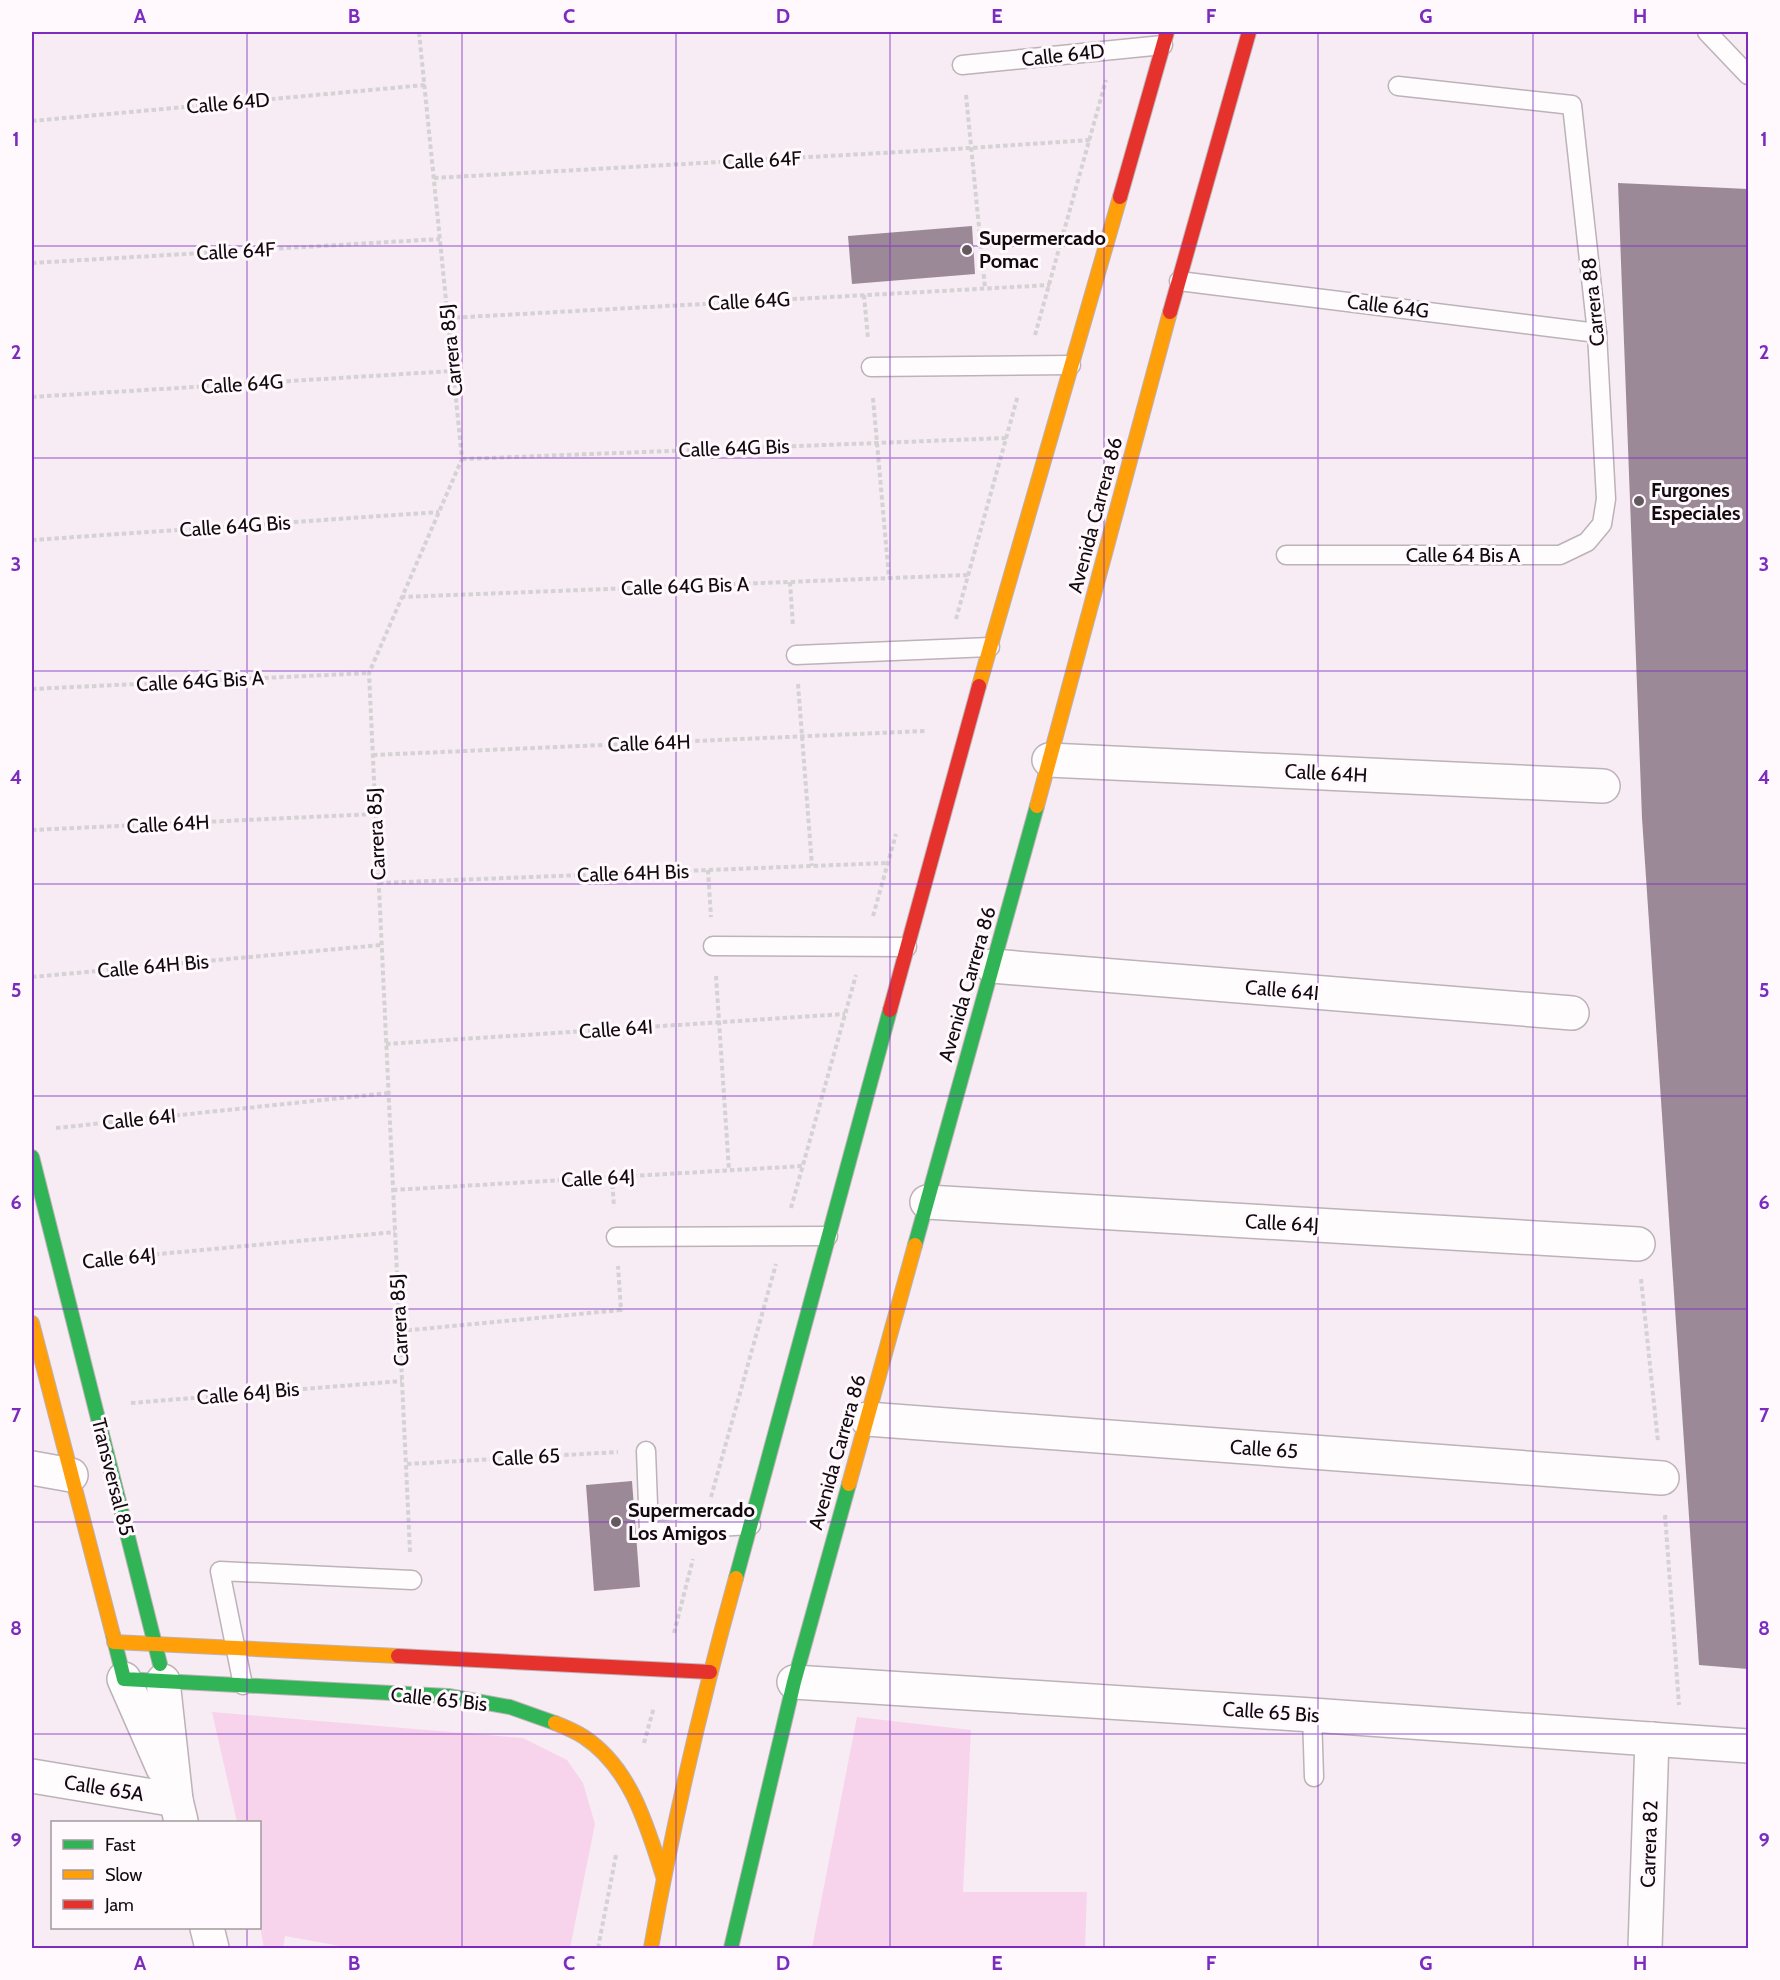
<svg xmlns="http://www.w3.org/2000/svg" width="1780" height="1980" font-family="Cabin,sans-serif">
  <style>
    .green { fill: #f7d4eb }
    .building { fill: #9c8997 }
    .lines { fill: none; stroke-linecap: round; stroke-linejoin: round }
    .lane-casing { stroke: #bcb2b8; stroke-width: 21 }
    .street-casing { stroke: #bcb2b8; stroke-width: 36 }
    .fast-casing { stroke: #bcb2b8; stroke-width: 16 }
    .slow-casing { stroke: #bcb2b8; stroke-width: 16 }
    .jam-casing { stroke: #bcb2b8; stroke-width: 16 }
    .path { stroke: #d5d2d4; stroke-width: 4; stroke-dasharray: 4.5 3; stroke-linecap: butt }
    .lane { stroke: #fefcfd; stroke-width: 18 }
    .street { stroke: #fefcfd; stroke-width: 33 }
    .fast { stroke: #30b455; stroke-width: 14 }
    .slow { stroke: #ff9f0a; stroke-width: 14 }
    .jam { stroke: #e5322d; stroke-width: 14 }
    .grid { fill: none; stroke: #7b2cbf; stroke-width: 1.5; stroke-opacity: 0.55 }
    .poi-dot { fill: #63595f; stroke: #fff9fd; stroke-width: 2 }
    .labels { text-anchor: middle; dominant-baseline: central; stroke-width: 6; stroke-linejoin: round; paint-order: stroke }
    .street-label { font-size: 20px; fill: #130a10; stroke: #fff9fd }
    .poi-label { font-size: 20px; font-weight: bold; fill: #130a10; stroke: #fff9fd; text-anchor: start }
    .neatline { fill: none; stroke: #7b2cbf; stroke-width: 2 }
    .grid-label { font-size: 20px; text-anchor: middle; font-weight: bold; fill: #7b2cbf }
  </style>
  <rect width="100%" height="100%" fill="#f7ecf3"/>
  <g class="green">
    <path d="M212,1712L523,1738L567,1760L583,1783L595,1824L570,1948H351L285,1936L283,1948H264L260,1926V1822H237Z"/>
    <path d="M857,1717L971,1730L963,1892H1087L1085,1948H812Z"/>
  </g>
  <g class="building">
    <path d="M1618,183L1748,189V1669L1699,1665L1642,818Z"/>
    <path d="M972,226L975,274L852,284L848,236Z"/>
    <path d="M632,1481L640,1587L594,1591L586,1485Z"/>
  </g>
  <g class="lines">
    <g class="lane-casing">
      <g id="lane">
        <path d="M1707,32L1748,75"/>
        <path d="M962,65L1163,45"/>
        <path d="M1179,281L1597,333"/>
        <path d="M871,367L1071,365"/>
        <path d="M1286,555H1560L1587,542L1602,524L1606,499L1597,333L1572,105L1398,86"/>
        <path d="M796,655L990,647"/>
        <path d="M713,946L907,947"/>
        <path d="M616,1237L828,1236"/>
        <path d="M646,1451L649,1531L751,1525"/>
        <path d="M243,1685L220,1571L412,1580"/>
        <path d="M1312,1715L1314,1777"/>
      </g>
    </g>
    <g class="street-casing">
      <g id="street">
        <path d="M1049,760L1603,786"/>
        <path d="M992,966L1572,1013"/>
        <path d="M927,1202L1638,1244"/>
        <path d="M867,1419L1662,1478"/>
        <path d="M32,1468L71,1475"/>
        <path d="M124,1679L163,1768"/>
        <path d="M163,1681L176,1800L181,1821"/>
        <path d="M794,1682L1312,1715L1748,1746"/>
        <path d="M32,1776L176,1800"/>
        <path d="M207,1928L212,1948"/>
        <path d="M1645,1948L1652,1739"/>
      </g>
    </g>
    <g class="fast-casing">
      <g id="fast">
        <path d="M32,1157L160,1664"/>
        <path d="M915,1245L1037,806"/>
        <path d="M736,1578L890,1010"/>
        <path d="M113,1635L124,1679L448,1696L510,1707L555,1723"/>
        <path d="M731,1948L794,1682L849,1484"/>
      </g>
    </g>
    <g class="slow-casing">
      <g id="slow">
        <path d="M979,686L1120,197"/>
        <path d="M1037,806L1170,312"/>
        <path d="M32,1323L113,1635"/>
        <path d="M849,1484L915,1245"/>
        <path d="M114,1642L398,1656"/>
        <path d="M555,1723C565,1727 575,1731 584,1737C631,1768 647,1826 663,1876"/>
        <path d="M651,1948C673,1823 702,1700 736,1578"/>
      </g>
    </g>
    <g class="jam-casing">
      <g id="jam">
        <path d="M1120,197L1167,32"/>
        <path d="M1170,312L1249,32"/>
        <path d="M890,1010L979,686"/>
        <path d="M398,1656L710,1672"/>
      </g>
    </g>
    <g class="path">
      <path d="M966,95L985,288"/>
      <path d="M32,121L425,85"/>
      <path d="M434,178L971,148L1090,140"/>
      <path d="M32,263L440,239"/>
      <path d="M864,295L868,339"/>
      <path d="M448,318L1050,285"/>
      <path d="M1035,335L1106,80"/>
      <path d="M32,397L452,371"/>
      <path d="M873,398L889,578"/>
      <path d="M462,459L1006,438"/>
      <path d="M32,540L439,512"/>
      <path d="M790,582L793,626"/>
      <path d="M401,597L968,575"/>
      <path d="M956,619L1018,395"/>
      <path d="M798,684L812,866"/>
      <path d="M32,689L369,673"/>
      <path d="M373,755L925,731"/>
      <path d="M32,830L375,814"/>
      <path d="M708,870L711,917"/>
      <path d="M379,883L887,863"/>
      <path d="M873,916L896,834"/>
      <path d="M716,976L729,1170"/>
      <path d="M32,977L381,945"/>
      <path d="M386,1044L845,1014"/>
      <path d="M56,1128L389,1093"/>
      <path d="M612,1177L614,1207"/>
      <path d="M393,1190L803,1166"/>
      <path d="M791,1208L856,975"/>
      <path d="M95,1260L395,1232"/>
      <path d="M1641,1279L1658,1442"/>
      <path d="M400,1331L621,1310L618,1266"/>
      <path d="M131,1403L402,1381"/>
      <path d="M407,1464L618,1452"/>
      <path d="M711,1497L776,1264"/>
      <path d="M1665,1515L1679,1705"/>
      <path d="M410,1552L369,673L462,459L419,32"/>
      <path d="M674,1633L693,1559"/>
      <path d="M644,1743L654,1707"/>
      <path d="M598,1948L616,1855"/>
    </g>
    <use href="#lane" class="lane"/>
    <use href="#street" class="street"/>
    <use href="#fast" class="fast"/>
    <use href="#slow" class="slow"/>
    <use href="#jam" class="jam"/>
  </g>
  <path class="grid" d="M247,32V1822M462,32V1948M676,32V1948M890,32V1948M1104,32V1948M1318,32V1948M1533,32V1948M32,246H1748M32,458H1748M32,671H1748M32,884H1748M32,1096H1748M32,1309H1748M32,1522H1748M32,1734H1748M247,1928V1948"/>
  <g class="poi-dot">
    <circle cx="967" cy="250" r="6"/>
    <circle cx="1639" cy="501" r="6"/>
    <circle cx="616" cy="1522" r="6"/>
  </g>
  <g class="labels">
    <g class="street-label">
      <text transform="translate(1063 55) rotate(-6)">Calle 64D</text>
      <text transform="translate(228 103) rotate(-5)">Calle 64D</text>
      <text transform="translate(762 160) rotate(-3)">Calle 64F</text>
      <text transform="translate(236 251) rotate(-3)">Calle 64F</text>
      <text transform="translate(749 301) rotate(-3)">Calle 64G</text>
      <text transform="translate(1593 302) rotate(-96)">Carrera 88</text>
      <text transform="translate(1388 306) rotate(7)">Calle 64G</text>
      <text transform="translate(451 350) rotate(-96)">Carrera 85J</text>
      <text transform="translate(242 384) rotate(-4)">Calle 64G</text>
      <text transform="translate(734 448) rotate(-2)">Calle 64G Bis</text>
      <text transform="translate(1095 515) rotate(-75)">Avenida Carrera 86</text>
      <text transform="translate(235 526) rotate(-4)">Calle 64G Bis</text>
      <text x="1463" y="555">Calle 64 Bis A</text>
      <text transform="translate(685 586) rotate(-2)">Calle 64G Bis A</text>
      <text transform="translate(200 681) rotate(-3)">Calle 64G Bis A</text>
      <text transform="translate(649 743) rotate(-2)">Calle 64H</text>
      <text transform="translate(1326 773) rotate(3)">Calle 64H</text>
      <text transform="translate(168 824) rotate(-3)">Calle 64H</text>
      <text transform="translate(376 834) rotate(-93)">Carrera 85J</text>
      <text transform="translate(633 873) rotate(-2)">Calle 64H Bis</text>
      <text transform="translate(153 966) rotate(-5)">Calle 64H Bis</text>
      <text transform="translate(967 984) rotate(-74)">Avenida Carrera 86</text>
      <text transform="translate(1282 990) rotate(5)">Calle 64I</text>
      <text transform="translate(616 1029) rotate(-4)">Calle 64I</text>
      <text transform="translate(139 1119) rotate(-6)">Calle 64I</text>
      <text transform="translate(598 1178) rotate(-3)">Calle 64J</text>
      <text transform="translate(1282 1223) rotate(3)">Calle 64J</text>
      <text transform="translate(119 1258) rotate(-6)">Calle 64J</text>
      <text transform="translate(399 1320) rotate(-93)">Carrera 85J</text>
      <text transform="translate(248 1393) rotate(-5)">Calle 64J Bis</text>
      <text transform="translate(1264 1449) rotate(4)">Calle 65</text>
      <text transform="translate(837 1452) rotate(-74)">Avenida Carrera 86</text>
      <text transform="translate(526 1457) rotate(-3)">Calle 65</text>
      <text transform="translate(113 1477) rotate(76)">Transversal 85</text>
      <text transform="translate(439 1699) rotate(6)">Calle 65 Bis</text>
      <text transform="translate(1271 1712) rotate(4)">Calle 65 Bis</text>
      <text transform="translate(104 1788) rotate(9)">Calle 65A</text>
      <text transform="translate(1649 1844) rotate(-88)">Carrera 82</text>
    </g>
    <g class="poi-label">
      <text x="979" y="238">Supermercado<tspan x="979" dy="23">Pomac</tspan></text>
      <text x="1651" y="490">Furgones<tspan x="1651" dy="23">Especiales</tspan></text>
      <text x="628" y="1510">Supermercado<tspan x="628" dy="23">Los Amigos</tspan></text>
    </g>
  </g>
  <rect width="1780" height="1980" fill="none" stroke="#fff9fd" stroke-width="66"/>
  <rect x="51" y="1821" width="210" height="108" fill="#fff9fd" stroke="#a1999e" stroke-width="1.5"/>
  <rect x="63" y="1840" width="30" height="9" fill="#30b455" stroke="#a1999e" stroke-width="1.5"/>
  <text x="105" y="1851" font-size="18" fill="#130a10">Fast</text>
  <rect x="63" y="1870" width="30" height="9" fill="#ff9f0a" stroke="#a1999e" stroke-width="1.5"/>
  <text x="105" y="1881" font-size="18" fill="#130a10">Slow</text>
  <rect x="63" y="1900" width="30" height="9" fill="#e5322d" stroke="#a1999e" stroke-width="1.5"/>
  <text x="105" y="1911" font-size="18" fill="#130a10">Jam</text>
  <rect x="33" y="33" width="1714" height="1914" class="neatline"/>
  <g class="grid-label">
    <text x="140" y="23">A</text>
    <text x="354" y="23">B</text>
    <text x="569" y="23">C</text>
    <text x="783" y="23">D</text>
    <text x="997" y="23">E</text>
    <text x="1211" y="23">F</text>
    <text x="1426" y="23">G</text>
    <text x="1640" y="23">H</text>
    <text x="16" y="146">1</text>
    <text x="1764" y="146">1</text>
    <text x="16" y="359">2</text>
    <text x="1764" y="359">2</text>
    <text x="16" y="571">3</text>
    <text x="1764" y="571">3</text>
    <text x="16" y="784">4</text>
    <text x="1764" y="784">4</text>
    <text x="16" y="997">5</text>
    <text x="1764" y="997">5</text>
    <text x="16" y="1209">6</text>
    <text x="1764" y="1209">6</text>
    <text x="16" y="1422">7</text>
    <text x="1764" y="1422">7</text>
    <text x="16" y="1635">8</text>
    <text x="1764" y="1635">8</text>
    <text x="16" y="1847">9</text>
    <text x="1764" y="1847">9</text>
    <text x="140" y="1970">A</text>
    <text x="354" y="1970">B</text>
    <text x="569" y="1970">C</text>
    <text x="783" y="1970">D</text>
    <text x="997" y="1970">E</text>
    <text x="1211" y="1970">F</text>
    <text x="1426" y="1970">G</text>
    <text x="1640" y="1970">H</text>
  </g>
</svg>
